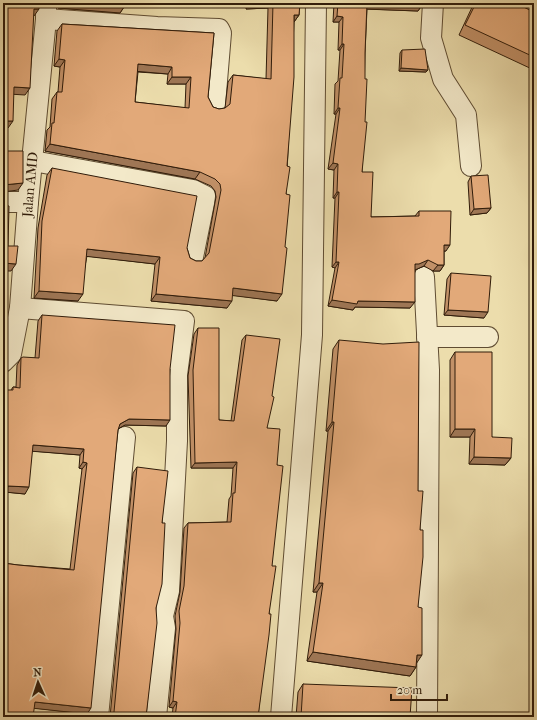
<svg xmlns="http://www.w3.org/2000/svg" width="537" height="720" font-family="'IM FELL French Canon',serif">
  <style>
    .lines { fill: none; stroke-linecap: round; stroke-linejoin: round }
    .minor-casing { stroke: #5f4c32; stroke-width: 22 }
    .minor { stroke: #f3e9c9; stroke-width: 20 }
    .wall { fill: #c29168; stroke: #301c0a; fill-rule: evenodd }
    .shaded-wall { fill: #9e7655; stroke: #301c0a }
    .building { fill: #e2a979; stroke: #301c0a; fill-rule: evenodd }
    .labels { text-anchor: middle; dominant-baseline: central; stroke-width: 3.5; stroke-linejoin: round; paint-order: stroke }
    .street-label { font-size: 14px; fill: #301c0a; stroke: #f3e9c9 }
  </style>
  <rect width="100%" height="100%" fill="#ecddac"/>
  <filter id="stains"><feTurbulence type="fractalNoise" baseFrequency=".005" numOctaves="4"/><feColorMatrix values="0 0 0 0 .2 0 0 0 0 .09 0 0 0 0 .02 0 0 0 .5 -.17"/></filter>
  <radialGradient id="worn" r=".72"><stop offset=".6" stop-color="#630" stop-opacity="0"/><stop offset="1" stop-color="#630" stop-opacity=".3"/></radialGradient>
  <g class="lines">
    <g class="minor-casing">
      <g id="minor">
        <path d="M433,3L431,38L443,79L466,115L471,166"/>
        <path d="M531,3L534,7"/>
        <path d="M46,19L157,27L219,29L221,33L215,105"/>
        <path d="M33,161L193,190L205,196L204,203L193,257"/>
        <path d="M3,202H28"/>
        <path d="M424,277L429,370L427,717"/>
        <path d="M20,308L184,321L177,375V441L169,591L163,616L165,628L156,717"/>
        <path d="M427,337H488"/>
        <path id="s1" d="M3,362L11,354L20,308L28,202L46,19V3"/>
        <path d="M98,717L125,437"/>
        <path d="M281,717L312,335L316,3"/>
      </g>
    </g>
    <use href="#minor" class="minor"/>
  </g>
  <g class="wall">
    <path d="M57,3H300L299,15L294,22L286,194L277,301L232,295L227,308L151,301L155,264L87,256L78,301L34,298L38,228L47,175L52,168L187,248L190,258L196,261H202L205,258L216,197L215,191L211,186L195,179L45,151L47,130L50,127L52,99L57,92H58L60,67L54,66L57,31L62,24L214,33L208,97L213,107L219,109L225,108L228,82L233,75L266,79L268,8L246,9V5L124,7L120,13L58,8ZM138,72L168,74L167,84H186L185,108L135,102Z"/>
    <path d="M334,3H422V5L418,11L367,9L365,53L362,172L371,217L415,216L419,211L446,251H444V265L440,271H433L424,266L415,270L410,308L355,307L353,310L328,306L335,268L332,267L335,198H333L334,170L328,169L336,114H334L335,84L338,81L340,50H338L339,22H333Z"/>
    <path d="M474,3H515L534,12V70L459,35Z"/>
    <path d="M402,50L426,72L399,71L400,53Z"/>
    <path d="M471,176L491,208L487,213L470,215L468,182Z"/>
    <path d="M451,273L484,318L444,315L447,279Z"/>
    <path d="M42,315L170,369L166,426L125,425L118,429V430L87,714L34,708L3,717V563L18,565L70,569L82,469L79,468L80,455L32,451L25,494L6,492L11,390L13,387H16L17,365L21,358H35L38,321Z"/>
    <path d="M198,328L219,420L231,421L242,340L246,335L267,428L277,465L269,614L258,717H172L173,708L169,707L176,629L175,616L180,592L184,528L188,523L227,522L229,499L231,496L233,468H191L188,376L194,334Z"/>
    <path d="M339,340L418,491L420,530L416,663V667L410,676L307,661L317,592H313L328,431H326L333,349Z"/>
    <path d="M455,352L492,437L511,458L505,465L469,464L470,437H450V360Z"/>
    <path d="M137,467L162,523L156,608L146,717H110L133,473Z"/>
    <path d="M303,684L410,717H296L298,692Z"/>
  </g>
  <g class="shaded-wall">
    <path d="M61,3H248L246,5L124,7L120,13L58,8Z"/>
    <path d="M251,3H272L268,8L246,9Z"/>
    <path d="M367,3L422,5L418,11L363,9Z"/>
    <path d="M34,9H39L34,16H29Z"/>
    <path d="M294,15H299L294,22Z"/>
    <path d="M337,16L343,17L339,22H333Z"/>
    <path d="M342,44H344L340,50H338Z"/>
    <path d="M59,59L65,60L60,67L54,66Z"/>
    <path d="M138,64L172,67L168,74L133,71Z"/>
    <path d="M401,68L428,70L426,72L399,71Z"/>
    <path d="M172,77H191L186,84H167Z"/>
    <path d="M14,87L30,88L25,95L9,94Z"/>
    <path d="M338,108H340L336,114H334Z"/>
    <path d="M3,121H13L8,128H3Z"/>
    <path d="M50,144L200,172L195,179L45,151Z"/>
    <path d="M333,163L338,164L334,170L328,169Z"/>
    <path d="M23,183L18,190L3,192V185Z"/>
    <path d="M337,192H339L335,198H333Z"/>
    <path d="M491,208L487,213L470,215L474,209Z"/>
    <path d="M444,245H450L446,251H440Z"/>
    <path d="M87,249L160,257L155,264L83,256Z"/>
    <path d="M428,260L424,266L415,270H411L415,264Z"/>
    <path d="M336,262H339L335,268L332,267Z"/>
    <path d="M3,263L16,264L11,271H3Z"/>
    <path d="M438,265H444L440,271H433Z"/>
    <path d="M233,288L282,294L277,301L228,295Z"/>
    <path d="M39,291L83,294L78,301L34,298Z"/>
    <path d="M156,294L232,301L227,308L151,301Z"/>
    <path d="M332,300L358,301L415,302L410,308L355,307L353,310L328,306Z"/>
    <path d="M448,310L488,312L484,318L444,315Z"/>
    <path d="M129,419L170,420L166,426L125,425L116,430L120,424Z"/>
    <path d="M332,422H334L328,431H326Z"/>
    <path d="M455,429H475L470,437H450Z"/>
    <path d="M33,445L84,449L80,455L29,451Z"/>
    <path d="M474,457L511,458L505,465L469,464Z"/>
    <path d="M83,462L87,463L82,469L79,468Z"/>
    <path d="M237,462L233,468H191L195,463Z"/>
    <path d="M8,486L29,487L25,494L4,492Z"/>
    <path d="M319,583H323L317,592H313Z"/>
    <path d="M313,652L416,667L410,676L307,661Z"/>
    <path d="M417,655H422L416,664Z"/>
    <path d="M173,701L177,702L173,708L169,707Z"/>
    <path d="M35,702L91,708L87,714L31,708Z"/>
  </g>
  <g class="building">
    <path d="M3,3H39V9H34L30,88L14,87L13,121H3Z"/>
    <path d="M87,3H125V6Z"/>
    <path d="M273,3H300L299,15H294V77L287,166L290,167L286,194L290,195L285,247L287,248L282,294L233,288L232,301L156,294L160,257L87,249L83,294L39,291L42,221L52,168L197,196L187,248L190,258L196,261H202L209,253L221,190L220,184L215,179L200,172L50,144L52,123H54L57,92H62L65,60L59,59L62,24L214,33L208,97L213,107L219,109L225,108L230,104L233,75L271,79ZM138,64L172,67V77H191L189,108L135,102Z"/>
    <path d="M338,3H422V5L367,3L365,53V79H367L365,122H367L362,172H373L371,217L419,216V211H451L450,245H444V265H438L428,260L419,264H415V302L358,301L357,304L332,300L339,262H336L339,192H337L338,164L333,163L340,108H338L340,78H342L344,44H342L343,17L337,16Z"/>
    <path d="M476,3H515L534,12V57L465,25Z"/>
    <path d="M425,49L428,70L401,68L402,50Z"/>
    <path d="M3,151H23V183L3,185Z"/>
    <path d="M488,175L491,208L474,209L471,176Z"/>
    <path d="M3,205L9,206L8,246H18L16,264L3,263Z"/>
    <path d="M451,273L491,276L488,312L448,310Z"/>
    <path d="M42,315L175,325L170,369V420L129,419L120,424L118,430L91,708L35,702L33,717H3V704L4,692H3V563L18,565L74,570L87,463L83,462L84,449L33,445L29,487L8,486L3,509V390H13V387L20,388L21,358L23,357L39,358Z"/>
    <path d="M198,328H219V420L234,421L246,335L280,339L272,396L274,397L267,428L280,429L277,465L283,466L272,566H276L269,614H271L269,635L258,717H175L177,702L173,701L180,623L179,611L184,586L188,523L231,522L233,493H235L237,462L195,463L193,370Z"/>
    <path d="M339,340L383,344L419,342L418,491H423L420,530H423V557L418,607L422,608V655H417L416,667L313,652L323,583H319L334,422H332Z"/>
    <path d="M455,352H492V437L512,438L511,458L474,457L475,429H455Z"/>
    <path d="M137,467L168,471L162,523H165L162,584L156,608L157,623L146,717H112L114,712Z"/>
    <path d="M303,684L412,688L410,717H301Z"/>
  </g>
  <g class="labels">
    <g class="street-label">
      <text stroke="none"><textPath href="#s1" startOffset="182">Jalan AMD</textPath></text>
    </g>
  </g>
  <rect width="537" height="720" fill="none" stroke="#ecddac" stroke-width="16"/>
  <rect x="4" y="4" width="529" height="712" fill="none" stroke="#301c0a" stroke-width="2"/>
  <rect x="8" y="8" width="521" height="704" fill="none" stroke="#301c0a"/>
  <g transform="translate(38 682) rotate(357)" stroke="#f3e9c9" stroke-width="3" paint-order="stroke">
  <path d="M0-3L7 15L0 10L-7 15Z" fill="#301c0a"/>
  <text y="-6" font-size="11" font-weight="bold" text-anchor="middle" fill="#301c0a">N</text>
  </g>
  <path d="M391 694v6h56v-6" fill="none" stroke="#301c0a" stroke-width="2"/>
  <text x="397" y="694" font-size="12" fill="#301c0a" stroke="#f3e9c9" stroke-width="3" paint-order="stroke">20 m</text>
  <rect width="100%" height="100%" filter="url(#stains)"/>
  <rect width="100%" height="100%" fill="url(#worn)"/>
</svg>
